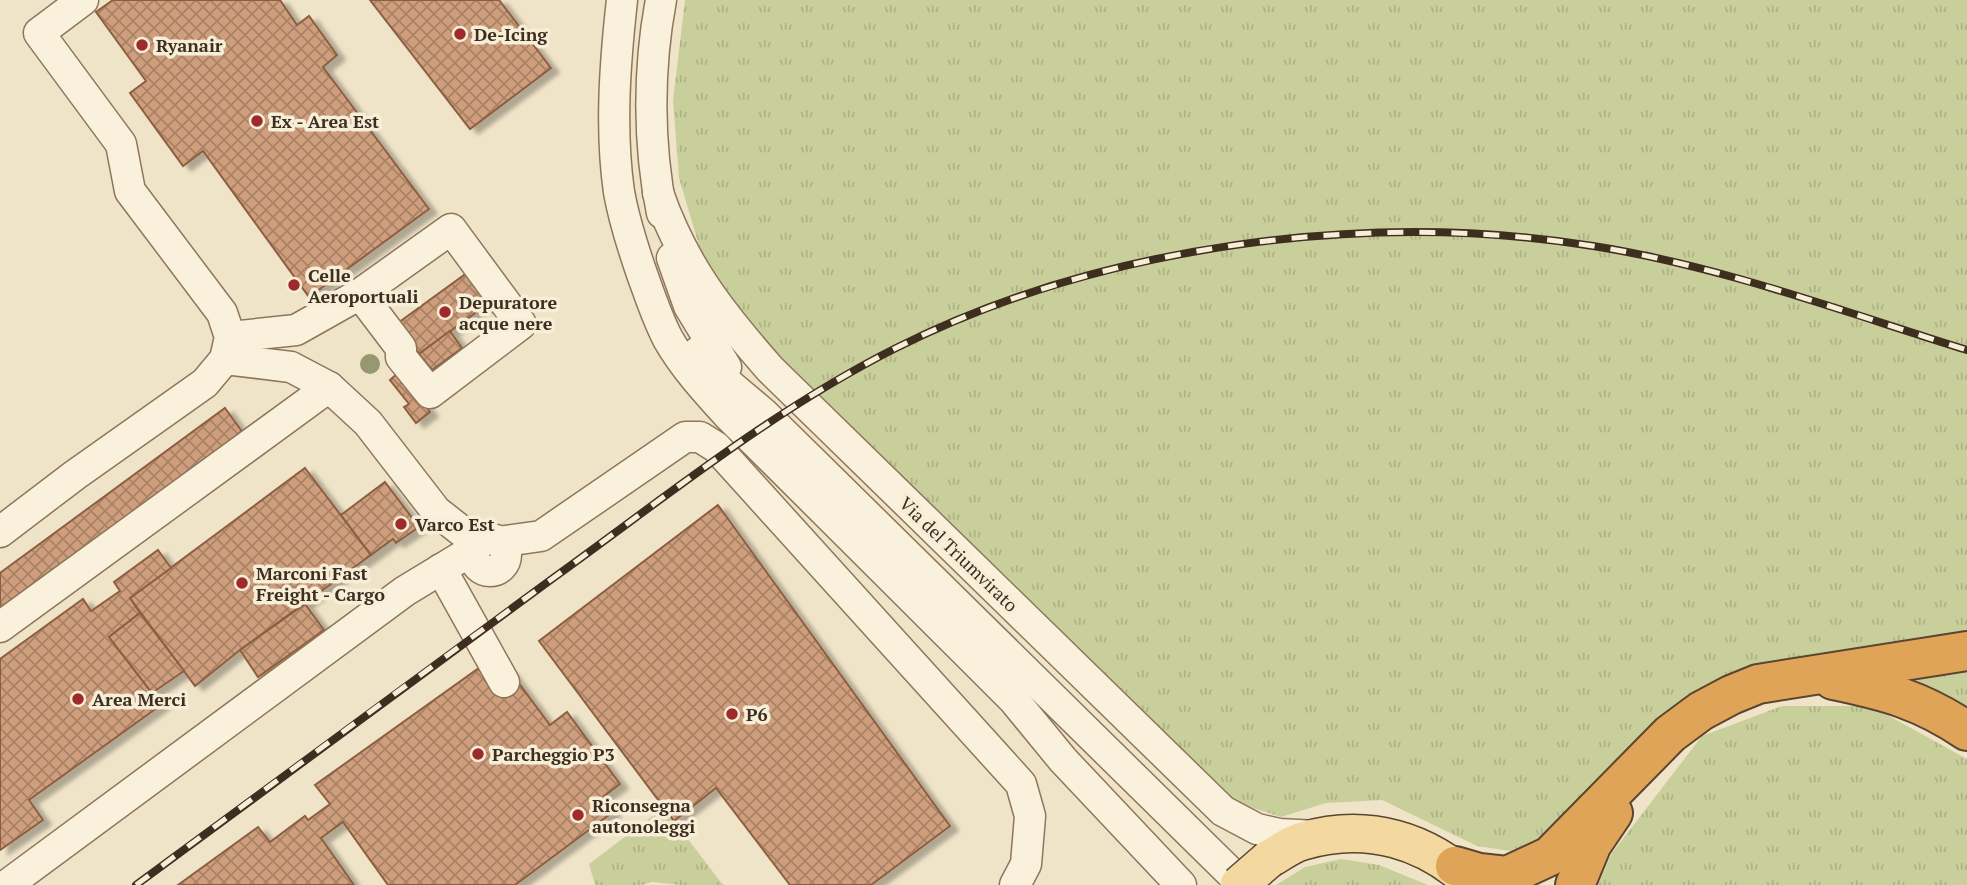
<svg xmlns="http://www.w3.org/2000/svg" width="1967" height="885" font-family="'PT Serif',serif">
  <style>
    .grass { fill: url(#grass-tufts) }
    .building { fill: url(#building-cross-hatch); stroke: #8d5f41; stroke-width: 2; filter: url(#shadow) }
    .lines { fill: none; stroke-linecap: round; stroke-linejoin: round }
    .minor-casing { stroke: #8d765c; stroke-width: 33 }
    .major-casing { stroke: #5b4430; stroke-width: 40 }
    .highway-casing { stroke: #5b4430; stroke-width: 42 }
    .minor { stroke: #faf1dc; stroke-width: 30 }
    .major { stroke: #f3d9a0; stroke-width: 37 }
    .highway { stroke: #e0a458; stroke-width: 38 }
    .rail-casing { stroke: #3d2e20; stroke-width: 8 }
    .rail { stroke: #f7eed8; stroke-width: 5; stroke-dasharray: 16; stroke-linecap: butt }
    .major-bridge-casing { stroke: #5b4430; stroke-width: 40; stroke-linecap: butt }
    .major-bridge { stroke: #f3d9a0; stroke-width: 37 }
    .tree { fill: #96986f }
    .poi-dot { fill: #9e2a2b; stroke: #f7eed8; stroke-width: 2.5 }
    .labels { text-anchor: middle; dominant-baseline: central; stroke-width: 7; stroke-linejoin: round; paint-order: stroke }
    .poi-label { font-size: 18px; font-weight: bold; fill: #3d2e20; stroke: #f7eed8; text-anchor: start }
    .street-label { font-size: 18px; fill: #3d2e20; stroke: #f7eed8 }
  </style>
  <defs>
    <pattern id="grass-tufts" width="24" height="20" patternUnits="userSpaceOnUse" patternTransform="scale(1.75)"><rect width="24" height="20" fill="#c9cf9b"/><path d="M3 7l-1-3M5 7V3M7 7l1-3M15 17l-1-3M17 17v-4M19 17l1-3" fill="none" stroke="#aeb285"/></pattern>
    <pattern id="building-cross-hatch" width="8" height="8" patternUnits="userSpaceOnUse" patternTransform="scale(1.75)"><rect width="8" height="8" fill="#cf9f7d"/><path d="M0 0l8 8M0 8l8-8" fill="none" stroke="#a98266"/></pattern>
    <filter id="shadow"><feDropShadow dx="8" dy="4.5" stdDeviation="2" flood-color="#0004"/></filter>
  </defs>
  <rect width="100%" height="100%" fill="#f0e4c8"/>
  <g class="grass">
    <path d="M685,0H1967V639L1799,662L1543,837L1510,851L1477,846L1382,800L1326,803L1281,817L1225,799L752,330L703,259L679,178L673,101Z"/>
    <path d="M1967,662V709L1898,675Z"/>
    <path d="M1782,706H1871L1967,759V885H1598L1612,853L1702,736Z"/>
    <path d="M659,811L668,813L723,885H680L652,882L642,885H595L589,864Z"/>
    <path d="M1341,859L1379,865L1428,885H1276L1305,867Z"/>
  </g>
  <g class="building">
    <path d="M113,0H280L297,25L309,16L337,55L323,67L429,209L309,297L203,151L183,166L130,93L146,81L96,12Z"/>
    <path d="M370,0H499L551,68L470,129Z"/>
    <path d="M471,270L493,300L419,354L398,323Z"/>
    <path d="M450,331L462,348L432,370L419,354Z"/>
    <path d="M399,372L430,412L416,423L404,407L409,404L390,380Z"/>
    <path d="M225,408L246,437L0,618V573Z"/>
    <path d="M305,468L371,555L240,650L195,686L130,598Z"/>
    <path d="M385,482L419,527L396,543L393,539L371,555L341,515Z"/>
    <path d="M718,505L950,826L871,885H790L716,788L674,821L539,641Z"/>
    <path d="M158,550L171,568L130,598L140,613L109,637L161,705L29,800L43,820L0,850V659L83,599L91,611L120,591L114,582Z"/>
    <path d="M305,604L324,630L258,677L240,650Z"/>
    <path d="M140,613L184,671L152,693L109,637Z"/>
    <path d="M479,668L491,684L509,670L550,725L567,712L620,784L603,797L613,812L515,885H388L343,822L321,838L354,885H178L258,827L270,842L305,816L308,820L330,804L315,785Z"/>
  </g>
  <g class="lines">
    <g class="minor-casing">
      <g id="minor">
        <path d="M622,0C615,63 610,129 619,192C624,220 633,248 642,274C650,296 657,318 668,339C684,367 706,391 727,414L1013,699L1063,760L1181,885"/>
        <path d="M661,0C648,69 648,144 662,213"/>
        <path d="M658,193C683,265 720,312 770,369L1223,811L1257,829L1279,834L1317,836"/>
        <path d="M672,258L689,306L726,367"/>
        <path d="M230,337L296,330L360,294L451,229L521,324L430,393L401,357V348L360,294"/>
        <path d="M698,352L718,375L763,413L1243,885"/>
        <path d="M225,359L291,367L329,387L368,423L436,511L478,544"/>
        <path d="M0,532L75,475L205,383L225,359L230,337L222,313L130,191L121,144L39,33L83,0"/>
        <circle cx="490" cy="555" r="16"/>
        <path d="M498,542L541,536L685,437H700L716,447L1021,784L1030,816L1026,864L1015,885"/>
        <path d="M441,569L504,682"/>
        <path d="M0,627L329,387"/>
        <path d="M7,885L405,591L476,548"/>
      </g>
    </g>
    <g class="major-casing">
      <path id="major" d="M1269,859C1280,853 1291,844 1303,841C1367,822 1427,840 1474,885"/>
    </g>
    <g class="highway-casing">
      <g id="highway">
        <path d="M1833,680C1886,691 1921,700 1967,731"/>
        <path d="M1455,866L1479,873L1507,876L1550,856L1670,734L1701,711L1731,695L1758,684L1967,651"/>
        <path d="M1575,885L1592,844L1613,813"/>
      </g>
    </g>
    <use href="#minor" class="minor"/>
    <use href="#major" class="major"/>
    <use href="#highway" class="highway"/>
    <g class="rail-casing">
      <path id="rail" d="M136,885C276,781 416,678 556,576C667,496 773,410 896,348C1101,245 1367,210 1593,246C1721,266 1844,312 1967,350"/>
    </g>
    <use href="#rail" class="rail"/>
    <g class="major-bridge-casing">
      <path id="major-bridge" d="M1239,885L1269,859"/>
    </g>
    <use href="#major-bridge" class="major-bridge"/>
  </g>
  <circle class="tree" cx="370" cy="364" r="10"/>
  <g class="poi-dot">
    <circle cx="460" cy="34" r="7"/>
    <circle cx="142" cy="45" r="7"/>
    <circle cx="257" cy="121" r="7"/>
    <circle cx="294" cy="285" r="7"/>
    <circle cx="445" cy="312" r="7"/>
    <circle cx="401" cy="524" r="7"/>
    <circle cx="242" cy="583" r="7"/>
    <circle cx="78" cy="699" r="7"/>
    <circle cx="732" cy="714" r="7"/>
    <circle cx="478" cy="754" r="7"/>
    <circle cx="578" cy="815" r="7"/>
  </g>
  <g class="labels">
    <g class="poi-label">
      <text x="474" y="34">De-Icing</text>
      <text x="156" y="45">Ryanair</text>
      <text x="271" y="121">Ex - Area Est</text>
      <text x="308" y="275">Celle<tspan x="308" dy="21">Aeroportuali</tspan></text>
      <text x="459" y="302">Depuratore<tspan x="459" dy="21">acque nere</tspan></text>
      <text x="415" y="524">Varco Est</text>
      <text x="256" y="573">Marconi Fast<tspan x="256" dy="21">Freight - Cargo</tspan></text>
      <text x="92" y="699">Area Merci</text>
      <text x="746" y="714">P6</text>
      <text x="492" y="754">Parcheggio P3</text>
      <text x="592" y="805">Riconsegna<tspan x="592" dy="21">autonoleggi</tspan></text>
    </g>
    <g class="street-label">
      <text transform="translate(959 554) rotate(44)">Via del Triumvirato</text>
    </g>
  </g>
</svg>
